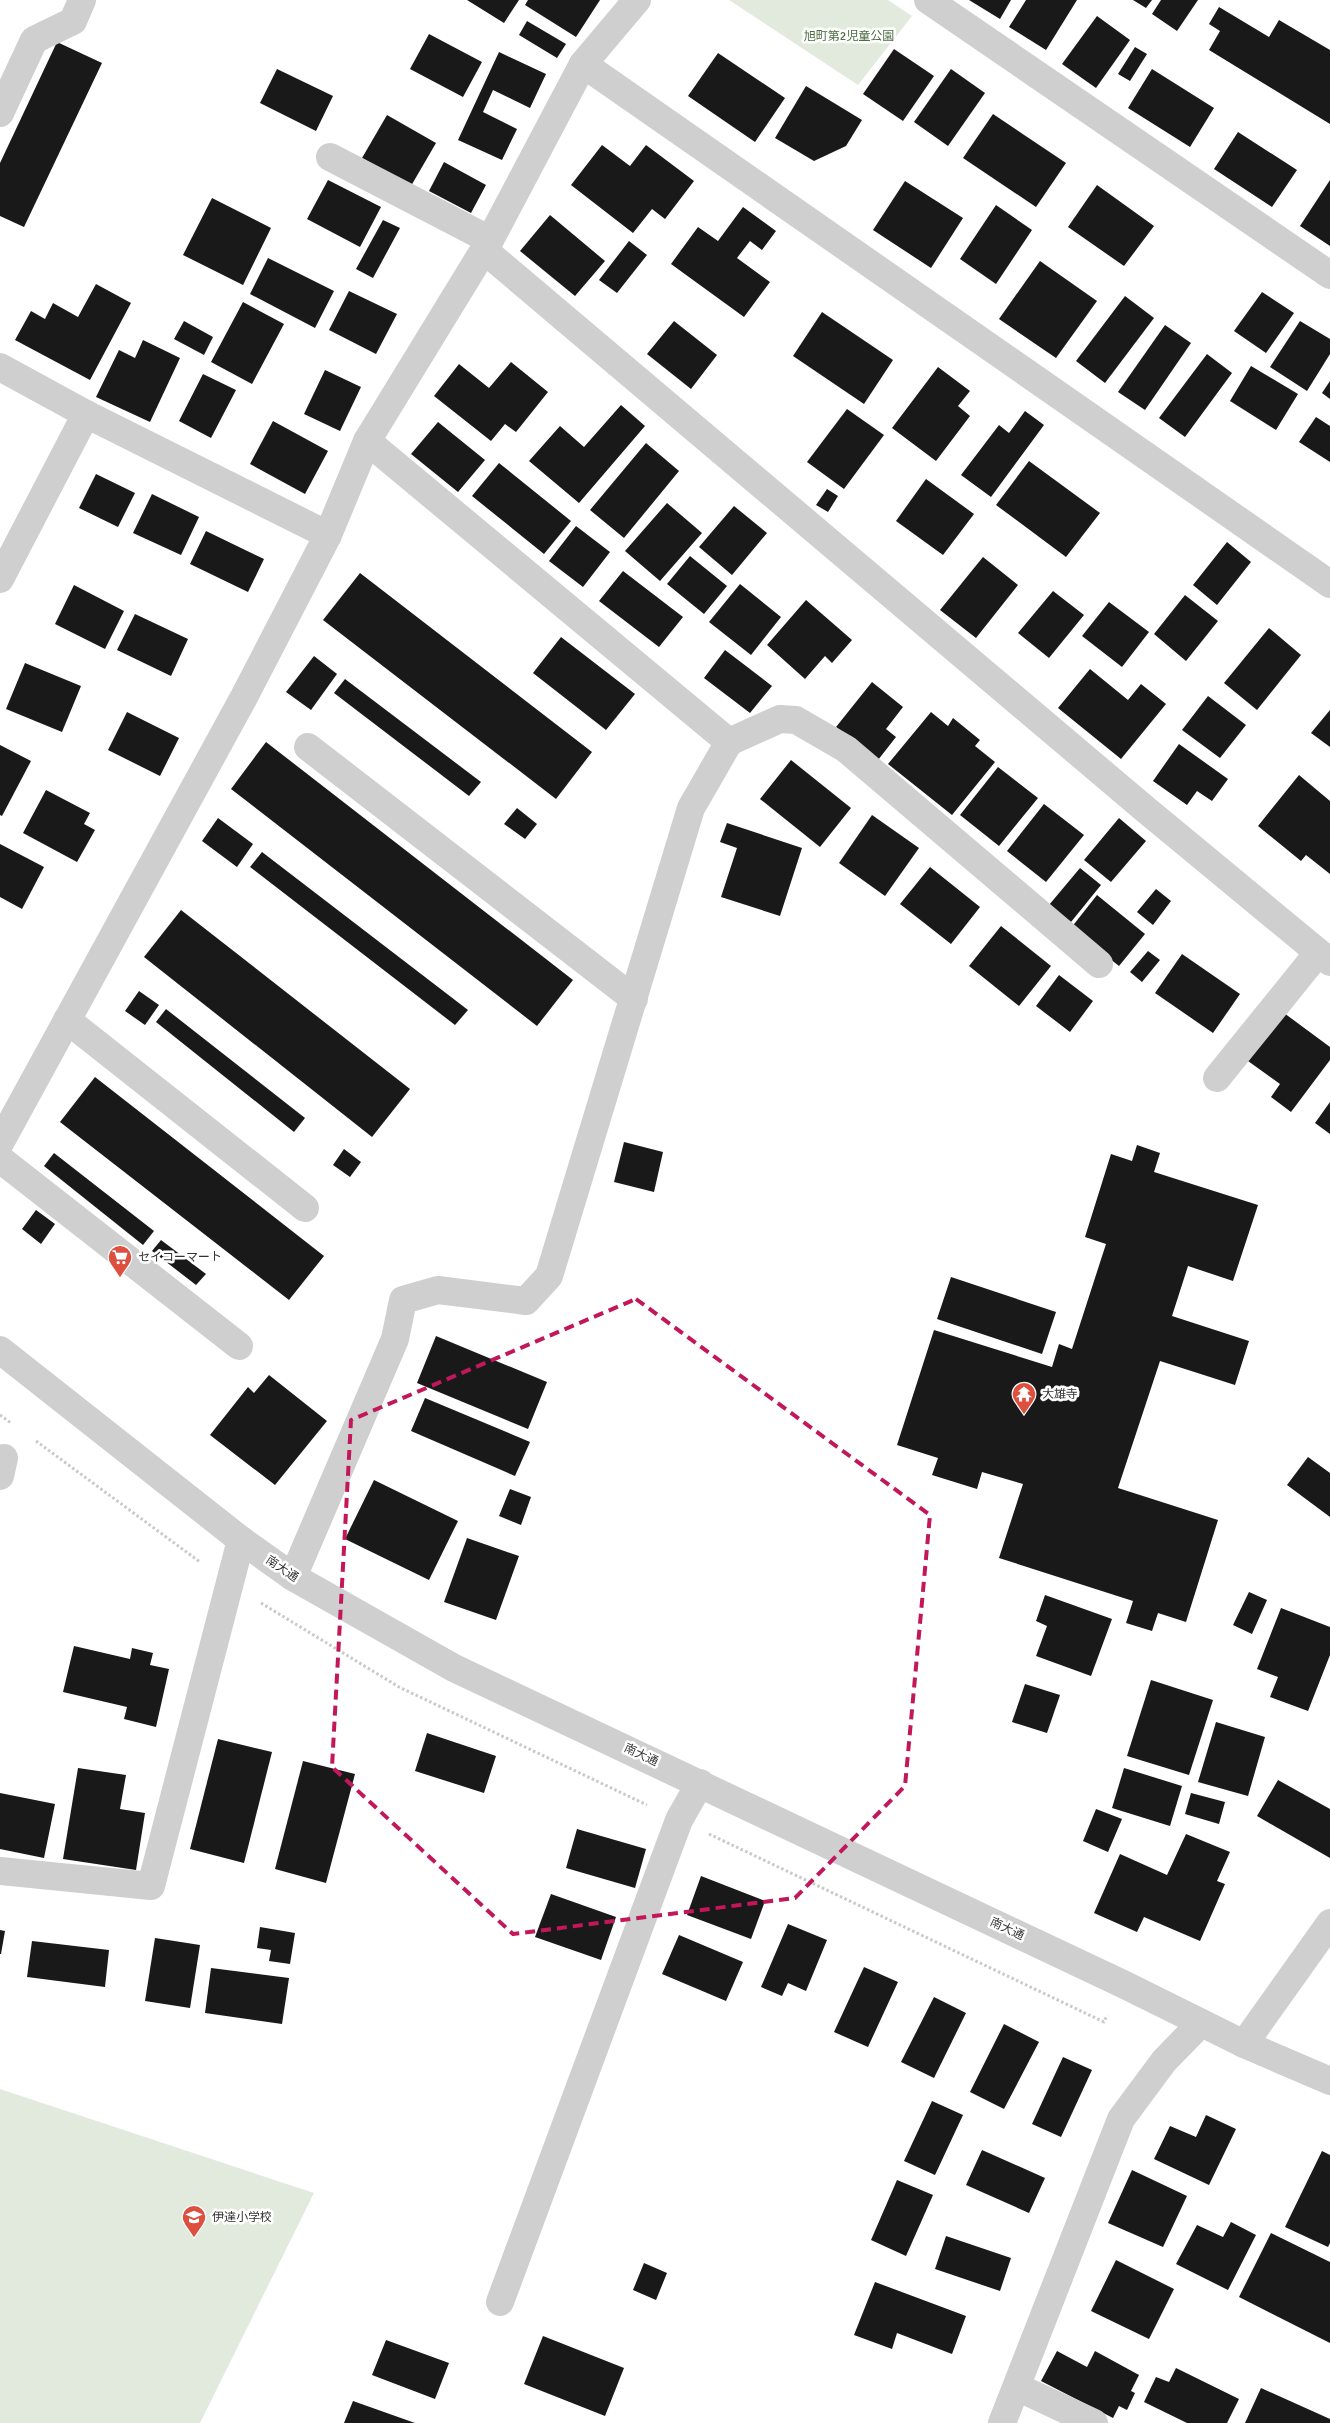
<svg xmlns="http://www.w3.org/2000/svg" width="1330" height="2423" font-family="Signika,'Noto Sans JP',sans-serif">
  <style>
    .green { fill: #e2eade }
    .building { fill: #191919 }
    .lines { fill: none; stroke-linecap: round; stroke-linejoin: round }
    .path { stroke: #c9c9c9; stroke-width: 3; stroke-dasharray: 2.5 2.5; stroke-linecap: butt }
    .minor { stroke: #cfcfcf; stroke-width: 28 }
    .marked { fill: none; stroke: #c2185b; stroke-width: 4; stroke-dasharray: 10 6; stroke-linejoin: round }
    .labels { text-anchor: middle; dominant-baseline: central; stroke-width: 5; stroke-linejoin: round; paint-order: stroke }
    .park-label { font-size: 12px; fill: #4d6c40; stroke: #fff }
    .poi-label { font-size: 12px; fill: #323232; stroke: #fff; text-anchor: start }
    .street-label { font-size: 12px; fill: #323232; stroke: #fff }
  </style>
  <rect width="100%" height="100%" fill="#fff"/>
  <g class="green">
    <path d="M729,0H888L912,16L858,85Z"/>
    <path d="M0,2089L314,2193L200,2423H0Z"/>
  </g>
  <g class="building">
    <path d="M467,0H519L504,23Z"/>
    <path d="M528,0H600L576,37L525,5Z"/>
    <path d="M969,0H1011L1000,19Z"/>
    <path d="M1026,0H1077L1046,50L1009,27Z"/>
    <path d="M1133,0H1152L1146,8Z"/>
    <path d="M1161,0H1198L1177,31L1152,14Z"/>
    <path d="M1219,7L1269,37L1279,20L1330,50V124L1209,50L1220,31L1209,24Z"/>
    <path d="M1097,16L1130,40L1096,88L1062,64Z"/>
    <path d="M527,21L566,44L557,58L519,35Z"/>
    <path d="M429,34L482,62L463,97L410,69Z"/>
    <path d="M57,42L102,63L24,227L0,216V163Z"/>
    <path d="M1135,47L1147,54L1130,81L1118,74Z"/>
    <path d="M894,49L934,76L903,121L863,94Z"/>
    <path d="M499,52L546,74L530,108L493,90L483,112L517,129L502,160L458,140Z"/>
    <path d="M718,53L785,98L755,142L688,96Z"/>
    <path d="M277,69L333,96L316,131L260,103Z"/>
    <path d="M951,69L985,93L948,146L914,122Z"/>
    <path d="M1152,69L1214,108L1190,147L1128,108Z"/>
    <path d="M806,86L862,120L846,146L814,161L775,138Z"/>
    <path d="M993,114L1066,163L1036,207L963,158Z"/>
    <path d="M387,115L436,143L411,186L362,158Z"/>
    <path d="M1238,132L1297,170L1272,207L1214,169Z"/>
    <path d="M602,145L630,166L646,145L694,181L665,219L652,209L633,233L571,185Z"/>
    <path d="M444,162L486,185L471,213L429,191Z"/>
    <path d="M328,180L381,207L360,247L307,219Z"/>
    <path d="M1330,180V246L1300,226Z"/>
    <path d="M905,181L963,218L931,268L873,230Z"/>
    <path d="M1097,185L1154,226L1124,266L1068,227Z"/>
    <path d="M212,198L271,228L243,285L183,255Z"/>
    <path d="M996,205L1032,230L996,284L960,259Z"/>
    <path d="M743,207L776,231L762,250L750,241L737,258L770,282L744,317L671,264L698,227L718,241Z"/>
    <path d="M550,215L605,261L575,296L520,251Z"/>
    <path d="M383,220L400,228L373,278L356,269Z"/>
    <path d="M629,241L647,255L617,293L599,280Z"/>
    <path d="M268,258L334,291L315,328L250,294Z"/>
    <path d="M1040,261L1097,301L1056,358L999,319Z"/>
    <path d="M96,284L131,303L90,380L15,340L31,311L45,319L53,303L78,317Z"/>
    <path d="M349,291L397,314L376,354L329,330Z"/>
    <path d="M1262,292L1294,313L1266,353L1234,331Z"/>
    <path d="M1125,296L1154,318L1105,383L1076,361Z"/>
    <path d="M243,302L284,324L252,384L211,362Z"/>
    <path d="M822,312L893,360L864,404L793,356Z"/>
    <path d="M184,321L213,337L204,355L174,339Z"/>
    <path d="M674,321L717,355L691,389L647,354Z"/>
    <path d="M1300,321L1330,339V354L1307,391L1270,367Z"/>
    <path d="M1165,325L1191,343L1145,410L1118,392Z"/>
    <path d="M143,340L180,358L150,422L96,397L119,350L135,358Z"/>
    <path d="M1207,354L1232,373L1185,437L1159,418Z"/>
    <path d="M511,362L548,392L516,432L505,424L491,441L434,396L459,364L489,388Z"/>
    <path d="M1251,366L1298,394L1276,430L1230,401Z"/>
    <path d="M938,367L970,391L958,406L970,416L936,461L892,428Z"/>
    <path d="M325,370L361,387L340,431L304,414Z"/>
    <path d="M203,374L236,390L211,438L179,421Z"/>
    <path d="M1330,381V399L1322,393Z"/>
    <path d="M621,405L645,426L579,503L529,461L560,426L584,447Z"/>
    <path d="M847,409L884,435L844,489L807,462Z"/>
    <path d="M1025,411L1044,425L991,497L961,475L999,425L1009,433Z"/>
    <path d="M1316,417L1330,426V462L1299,442Z"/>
    <path d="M273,421L328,451L305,494L250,464Z"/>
    <path d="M438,422L485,460L458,492L411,454Z"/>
    <path d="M646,443L679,471L624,538L590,510Z"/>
    <path d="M1029,461L1100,513L1066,557L996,505Z"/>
    <path d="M499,463L571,521L544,554L472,496Z"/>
    <path d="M96,474L135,493L118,527L79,508Z"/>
    <path d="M926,479L974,514L943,555L896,521Z"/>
    <path d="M827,489L838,496L828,512L816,505Z"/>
    <path d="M152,494L199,517L181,555L133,533Z"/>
    <path d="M667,503L702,533L660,581L625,551Z"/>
    <path d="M734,506L767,533L732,575L699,547Z"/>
    <path d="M576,526L610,552L583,587L549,561Z"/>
    <path d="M206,531L264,559L248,592L190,564Z"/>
    <path d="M1227,542L1251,562L1217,605L1193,585Z"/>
    <path d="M690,556L727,586L704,614L667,584Z"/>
    <path d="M983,557L1018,585L976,638L940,610Z"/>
    <path d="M623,571L683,617L659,647L599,601Z"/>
    <path d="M360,573L592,752L556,799L323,620Z"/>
    <path d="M740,584L781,617L751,655L709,622Z"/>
    <path d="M74,585L124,611L105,649L55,624Z"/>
    <path d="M1053,591L1084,615L1049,658L1018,633Z"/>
    <path d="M1185,595L1218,621L1186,661L1154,634Z"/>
    <path d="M806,600L852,640L832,663L825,656L805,679L767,645Z"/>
    <path d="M1109,602L1149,632L1122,667L1082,636Z"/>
    <path d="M135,614L188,639L171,676L117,650Z"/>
    <path d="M1269,628L1301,655L1257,710L1224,683Z"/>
    <path d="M561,637L635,694L606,730L533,673Z"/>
    <path d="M725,650L772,686L750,713L704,678Z"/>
    <path d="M314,656L337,674L311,710L286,692Z"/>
    <path d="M25,663L81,686L62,732L6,709Z"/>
    <path d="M1090,669L1128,700L1141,684L1166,704L1121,759L1058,708Z"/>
    <path d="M345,679L481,782L469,796L334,693Z"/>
    <path d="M872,682L903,707L886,729L896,737L878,760L836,727Z"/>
    <path d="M1208,696L1246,725L1220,758L1182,730Z"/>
    <path d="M1330,710V747L1311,733Z"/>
    <path d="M127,712L179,738L160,776L108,750Z"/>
    <path d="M931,712L948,726L953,718L980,740L975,746L995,762L952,815L888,764Z"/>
    <path d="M266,742L573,980L537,1026L231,789Z"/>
    <path d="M1179,744L1228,779L1212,801L1197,791L1187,805L1153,781Z"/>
    <path d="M0,745L31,761L2,816L0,815Z"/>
    <path d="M791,760L851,808L820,847L760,799Z"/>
    <path d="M998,767L1038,798L999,846L960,815Z"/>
    <path d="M1299,775L1330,801V874L1306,855L1301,861L1258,826Z"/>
    <path d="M46,790L90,813L84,824L95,830L77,862L23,833Z"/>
    <path d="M1044,804L1084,835L1046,882L1007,851Z"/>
    <path d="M517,808L537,824L525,839L504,824Z"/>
    <path d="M872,815L919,848L885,896L839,863Z"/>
    <path d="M218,818L253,844L237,867L202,841Z"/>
    <path d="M1119,818L1146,841L1111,882L1084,860Z"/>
    <path d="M727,823L802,848L780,916L721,897L737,848L720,842Z"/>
    <path d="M0,844L44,867L22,909L0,897Z"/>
    <path d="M262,852L468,1010L455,1025L250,867Z"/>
    <path d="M930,867L980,907L951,944L900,904Z"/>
    <path d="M1080,868L1101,885L1071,922L1049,905Z"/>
    <path d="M1156,889L1171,901L1153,925L1137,912Z"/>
    <path d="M1097,895L1145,934L1119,966L1071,928Z"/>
    <path d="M181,910L410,1089L372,1137L144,957Z"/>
    <path d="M1001,926L1051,966L1019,1006L969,966Z"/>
    <path d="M1148,951L1160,960L1142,982L1130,972Z"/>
    <path d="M1182,954L1240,994L1213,1033L1155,993Z"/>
    <path d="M1059,975L1093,1001L1070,1032L1036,1006Z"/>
    <path d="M139,991L159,1005L145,1025L125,1011Z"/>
    <path d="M166,1009L305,1118L294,1132L156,1022Z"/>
    <path d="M1284,1013L1330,1047V1060L1291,1112L1271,1097L1280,1084L1248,1061Z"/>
    <path d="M95,1077L324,1256L289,1300L60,1122Z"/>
    <path d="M1330,1102V1134L1315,1123Z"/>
    <path d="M624,1142L663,1152L654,1192L614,1182Z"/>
    <path d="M1137,1145L1160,1153L1154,1172L1258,1205L1233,1281L1188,1266L1172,1316L1249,1341L1235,1385L1160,1361L1118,1488L1218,1520L1186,1622L1158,1613L1152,1631L1126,1623L1133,1601L999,1558L1023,1484L982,1472L977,1489L932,1475L938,1458L897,1445L934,1330L1052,1367L1059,1344L1072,1349L1106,1244L1085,1237L1111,1154L1132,1161Z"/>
    <path d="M344,1149L361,1162L350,1177L333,1165Z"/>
    <path d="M54,1153L154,1231L143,1245L44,1166Z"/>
    <path d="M36,1210L55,1224L41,1244L22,1229Z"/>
    <path d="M161,1240L206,1274L196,1285L152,1251Z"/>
    <path d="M951,1277L1056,1312L1042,1354L937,1319Z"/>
    <path d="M436,1336L547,1382L528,1429L417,1383Z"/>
    <path d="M269,1375L327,1421L275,1485L210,1435L248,1387L254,1393Z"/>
    <path d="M425,1398L530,1442L515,1476L411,1431Z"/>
    <path d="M1308,1457L1330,1473V1517L1287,1485Z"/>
    <path d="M374,1480L458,1521L429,1580L345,1539Z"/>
    <path d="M510,1489L531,1497L521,1525L499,1516Z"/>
    <path d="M467,1538L519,1556L496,1620L444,1602Z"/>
    <path d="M1249,1592L1267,1600L1252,1634L1233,1625Z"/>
    <path d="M1045,1595L1112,1619L1091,1676L1036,1656L1047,1626L1036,1621Z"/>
    <path d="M1281,1608L1330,1627V1655L1308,1711L1270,1697L1278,1677L1257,1669Z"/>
    <path d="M74,1646L130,1659L132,1648L153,1653L150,1665L169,1669L156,1727L124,1719L127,1707L63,1692Z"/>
    <path d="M1151,1680L1213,1700L1189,1775L1127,1756Z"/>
    <path d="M1025,1684L1060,1695L1047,1733L1012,1722Z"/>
    <path d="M1216,1722L1265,1737L1248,1796L1198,1782Z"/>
    <path d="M427,1733L496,1756L484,1793L415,1771Z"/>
    <path d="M218,1739L272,1752L244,1863L190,1849Z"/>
    <path d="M303,1761L355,1774L326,1883L275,1869Z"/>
    <path d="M78,1768L126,1775L120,1809L145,1813L136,1870L63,1859Z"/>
    <path d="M1124,1768L1182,1786L1170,1826L1112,1808Z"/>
    <path d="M1278,1780L1330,1809V1858L1257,1816Z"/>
    <path d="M0,1793L55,1804L44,1858L0,1849Z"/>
    <path d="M1191,1793L1225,1802L1219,1824L1185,1814Z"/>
    <path d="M1096,1809L1122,1819L1108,1852L1083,1841Z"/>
    <path d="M577,1829L646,1849L635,1888L566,1868Z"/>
    <path d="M1186,1834L1230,1852L1217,1881L1225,1884L1200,1941L1144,1917L1137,1932L1094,1913L1120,1854L1167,1875Z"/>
    <path d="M701,1876L765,1901L751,1939L687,1915Z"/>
    <path d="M551,1894L616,1917L601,1960L535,1937Z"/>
    <path d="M788,1924L827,1940L806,1991L788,1983L782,1996L761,1987Z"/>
    <path d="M260,1927L295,1933L290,1964L269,1961L271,1950L257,1948Z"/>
    <path d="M0,1930L5,1931L1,1954H0Z"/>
    <path d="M679,1935L743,1962L726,2001L662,1974Z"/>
    <path d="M155,1938L200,1945L190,2008L145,2001Z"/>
    <path d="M32,1941L109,1950L105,1987L27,1977Z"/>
    <path d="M864,1967L898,1982L868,2047L834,2032Z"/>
    <path d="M211,1968L289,1978L282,2024L205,2013Z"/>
    <path d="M934,1997L966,2013L934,2078L901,2062Z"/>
    <path d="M1004,2024L1039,2042L1004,2109L970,2092Z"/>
    <path d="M1063,2057L1092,2070L1061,2137L1032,2124Z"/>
    <path d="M932,2101L963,2115L935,2175L904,2161Z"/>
    <path d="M1206,2115L1236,2129L1209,2185L1154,2159L1170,2126L1196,2137Z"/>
    <path d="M982,2150L1045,2178L1029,2213L966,2185Z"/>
    <path d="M1322,2151L1330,2155V2243L1328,2247L1285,2227Z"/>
    <path d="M1132,2170L1187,2196L1163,2247L1108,2223Z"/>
    <path d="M897,2180L933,2195L906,2256L871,2240Z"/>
    <path d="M1231,2222L1256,2235L1228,2290L1176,2264L1197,2225L1223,2237Z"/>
    <path d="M1271,2233L1330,2262V2343L1239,2297Z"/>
    <path d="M946,2236L1011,2258L1000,2291L935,2269Z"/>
    <path d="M1116,2260L1174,2289L1149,2339L1091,2311Z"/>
    <path d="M644,2263L667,2273L656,2300L633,2290Z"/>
    <path d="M875,2282L966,2316L952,2354L897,2333L892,2349L854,2335Z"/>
    <path d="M543,2336L624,2368L605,2416L524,2384Z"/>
    <path d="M386,2340L449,2363L435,2399L372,2375Z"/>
    <path d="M1057,2351L1087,2367L1095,2351L1139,2375L1131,2391L1135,2393L1127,2410L1119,2406L1113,2418L1041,2381Z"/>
    <path d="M1176,2368L1239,2399L1227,2423H1187L1144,2402L1156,2377L1169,2382Z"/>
    <path d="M1261,2388L1330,2419V2423H1245Z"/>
    <path d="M353,2401L415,2423H344Z"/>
  </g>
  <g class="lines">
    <g class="path">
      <path d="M0,1415L11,1423"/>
      <path d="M36,1441L200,1562"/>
      <path d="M261,1603L399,1687L647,1805"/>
      <path d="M709,1834L1104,2022L1107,2015"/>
    </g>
    <g class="minor">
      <path d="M928,0L1330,275"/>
      <path d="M583,64L1330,584"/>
      <path d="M0,113L34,40L73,21L82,0"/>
      <path d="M330,157L490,240"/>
      <path d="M484,250L1145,809L1330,962"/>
      <path d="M0,367L86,414L328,535"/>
      <path d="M0,579L86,414"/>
      <path d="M729,742L780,719L796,720L846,749L1099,964"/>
      <path d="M308,747L634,999"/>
      <path d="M67,1020L305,1208"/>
      <path d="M1217,1078L1318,953"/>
      <path d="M0,1143L244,697L328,535L367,441L490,240L583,64L637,0"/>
      <path d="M0,1159L239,1346"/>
      <path d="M0,1350L241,1540L293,1577L454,1668L1125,1985L1244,2044L1330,2081"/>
      <path d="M0,1476L4,1458"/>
      <path d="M293,1577L395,1339L403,1300L438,1290L526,1301L549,1276L691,808L729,742L367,441"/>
      <path d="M0,1871L151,1886L241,1540"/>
      <path d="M1244,2044L1330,1923"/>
      <path d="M500,2302L679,1820L700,1783"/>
      <path d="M1017,2387L1094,2423"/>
      <path d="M1002,2423L1121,2119L1164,2061L1201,2023"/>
    </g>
  </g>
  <path class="marked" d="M636,1299L930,1515L905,1786L795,1898L513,1934L332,1767L351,1420Z"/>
  <defs>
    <g id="supermarket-pin" transform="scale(1.25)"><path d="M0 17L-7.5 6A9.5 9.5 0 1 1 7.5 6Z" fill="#dd503f" stroke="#fff"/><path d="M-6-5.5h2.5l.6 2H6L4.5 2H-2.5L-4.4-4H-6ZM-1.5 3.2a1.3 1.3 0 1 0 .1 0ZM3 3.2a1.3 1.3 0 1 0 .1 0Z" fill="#fff"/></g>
    <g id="temple-pin" transform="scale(1.25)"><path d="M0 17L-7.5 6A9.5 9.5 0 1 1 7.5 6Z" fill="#dd503f" stroke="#fff"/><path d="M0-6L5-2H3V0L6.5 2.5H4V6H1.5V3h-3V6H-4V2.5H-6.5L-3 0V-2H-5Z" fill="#fff"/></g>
    <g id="school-pin" transform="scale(1.25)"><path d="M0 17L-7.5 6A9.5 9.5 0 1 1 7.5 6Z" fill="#dd503f" stroke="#fff"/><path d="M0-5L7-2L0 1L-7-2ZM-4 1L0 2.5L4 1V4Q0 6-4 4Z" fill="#fff"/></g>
  </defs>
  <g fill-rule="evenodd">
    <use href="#supermarket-pin" x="120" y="1257"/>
    <use href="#temple-pin" x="1024" y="1394"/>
    <use href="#school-pin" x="194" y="2217"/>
  </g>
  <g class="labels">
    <g class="park-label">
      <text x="849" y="36">旭町第2児童公園</text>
    </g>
    <g class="poi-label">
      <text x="138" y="1257">セイコーマート</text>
      <text x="1042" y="1394">大雄寺</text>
      <text x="212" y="2217">伊達小学校</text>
    </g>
    <g class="street-label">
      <text transform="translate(282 1569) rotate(34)">南大通</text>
      <text transform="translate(641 1755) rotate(25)">南大通</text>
      <text transform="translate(1007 1929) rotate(25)">南大通</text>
    </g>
  </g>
</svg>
